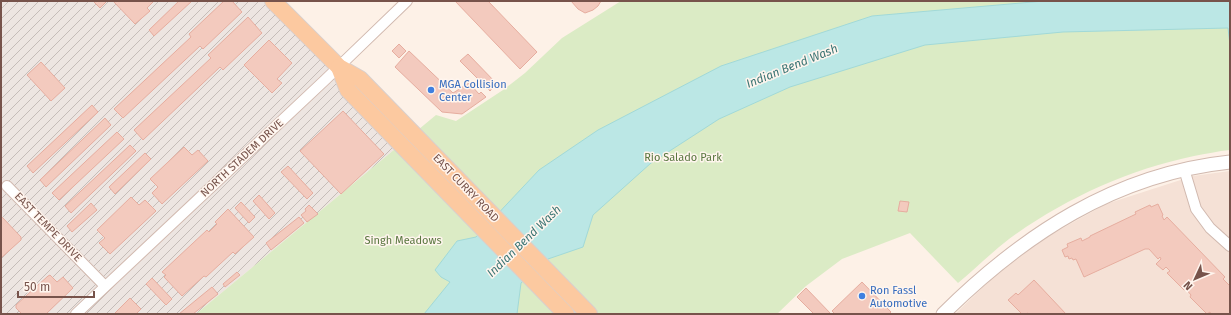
<svg xmlns="http://www.w3.org/2000/svg" width="1231" height="315" font-family="'Fira Sans',sans-serif">
  <style>
    .residential { fill: #f5e1d6 }
    .industrial { fill: url(#industrial-furrows) }
    .park { fill: #dbebc5 }
    .water { fill: #bbe7e5; stroke: #a1d9d8 }
    .building { fill: #f3cabe; stroke: #e6ad9f }
    .lines { fill: none; stroke-linecap: round; stroke-linejoin: round }
    .minor-casing { stroke: #d1b9af; stroke-width: 12 }
    .tertiary-casing { stroke: #d1b9af; stroke-width: 15 }
    .primary-casing { stroke: #d9cfcd; stroke-width: 18 }
    .minor { stroke: #fff; stroke-width: 10 }
    .tertiary { stroke: #fff; stroke-width: 13 }
    .primary { stroke: #fcc9a0; stroke-width: 16 }
    .shop-dot { fill: #3f7fe0; stroke: #fff5ee; stroke-width: 1.5 }
    .labels { text-anchor: middle; dominant-baseline: central; stroke-width: 3; stroke-linejoin: round; paint-order: stroke }
    .shop-label { font-size: 11px; fill: #366cbe; stroke: #fff5ee; text-anchor: start }
    .park-label { font-size: 11px; fill: #5a7740; stroke: #fff5ee }
    .street-label { font-size: 11px; fill: #77534b; stroke: #fff5ee }
    .water-label { font-size: 12px; font-style: italic; fill: #3b7574; stroke: #fff5ee }
  </style>
  <defs>
    <pattern id="industrial-furrows" width="10" height="10" patternUnits="userSpaceOnUse"><rect width="10" height="10" fill="#ede5e1"/><path d="M-1 1l2-2M0 10L10 0M9 11l2-2" fill="none" stroke="#c5bcb8"/></pattern>
  </defs>
  <rect width="100%" height="100%" fill="#fdf1e7"/>
  <path class="residential" d="M1230,171V314H955L1002,269L1034,244L1106,204L1193,176Z"/>
  <path class="industrial" d="M1,1H267L407,139L196,314H1Z"/>
  <path class="park" d="M621,1H1227L1230,45V150C1218,151 1206,154 1194,156C1127,170 1064,199 1009,239C991,253 975,269 958,283L910,233L842,259L806,286L777,314H196L436,115L456,121L503,90L525,73L562,38Z"/>
  <path class="water" d="M1044,1H1230V45L1228,28L1063,32L925,45L790,87L719,119L651,163L593,215L583,247L548,259L521,283L517,314H424L450,282L441,277L435,270L457,241L476,237L539,170L598,130L721,66L872,16Z"/>
  <g class="building">
    <path d="M93,1H107L100,8Z"/>
    <path d="M113,1H154L147,8L150,11L135,24Z"/>
    <path d="M179,1H192L154,36L149,30Z"/>
    <path d="M224,1H232L242,12L203,49L200,46L123,118L114,109L191,37L189,34Z"/>
    <path d="M455,1H488L537,52L520,69Z"/>
    <path d="M571,1H601L598,6L593,10L585,13L578,9Z"/>
    <path d="M248,17L262,33L223,70L220,67L143,140L134,130L211,58L208,55Z"/>
    <path d="M269,40L292,63L277,79L282,83L272,93L244,65Z"/>
    <path d="M399,44L406,51L399,58L392,51Z"/>
    <path d="M409,51L453,93L469,83L479,94L481,92L486,97L462,114L442,112L395,67Z"/>
    <path d="M468,54L497,84L490,91L460,61Z"/>
    <path d="M41,62L65,88L51,101L27,75Z"/>
    <path d="M92,105L98,112L33,173L27,166Z"/>
    <path d="M343,111L384,154L341,194L300,151Z"/>
    <path d="M105,118L111,125L46,187L40,180Z"/>
    <path d="M117,132L124,139L59,200L52,193Z"/>
    <path d="M130,145L136,151L71,213L65,206Z"/>
    <path d="M184,147L192,155L198,150L208,161L162,204L152,193L158,187L150,179Z"/>
    <path d="M145,153L151,159L115,194L109,187Z"/>
    <path d="M288,166L313,193L307,199L281,172Z"/>
    <path d="M259,195L275,213L269,219L253,201Z"/>
    <path d="M131,197L139,205L145,200L156,211L110,254L99,243L105,238L97,230Z"/>
    <path d="M900,201L909,202L907,212L898,211Z"/>
    <path d="M241,202L255,217L249,223L235,208Z"/>
    <path d="M91,203L97,210L72,232L67,226Z"/>
    <path d="M1158,204L1163,215L1162,216L1164,220L1167,217L1225,277L1223,279L1230,286V314H1211L1210,312L1207,314L1190,297L1191,295L1186,289L1184,290L1167,273L1170,271L1166,267L1163,270L1156,264L1161,259L1160,257L1158,259L1149,249H1145L1084,277L1076,259L1073,260L1072,258L1069,259L1068,256L1065,257L1062,250L1068,247L1067,244L1081,238L1082,241L1090,237V236L1136,214L1135,212L1150,205L1151,207Z"/>
    <path d="M309,205L318,214L307,222L301,215L306,211L305,209Z"/>
    <path d="M228,209L254,237L235,254L233,252L206,277L204,276L182,296L164,277L166,275L162,272L207,230L209,232L217,224L215,222Z"/>
    <path d="M1,216L21,237V240L1,258Z"/>
    <path d="M299,217L304,223L271,250L266,243Z"/>
    <path d="M237,272L240,275L225,287L223,284Z"/>
    <path d="M50,275L57,282L63,277L73,288L46,314H22L16,308V305L48,276Z"/>
    <path d="M152,278L172,299L166,305L146,284Z"/>
    <path d="M1034,280L1066,314H1029L1027,313L1026,314H1022L1008,300L1016,293L1018,295Z"/>
    <path d="M862,282L891,312L889,314H835L832,311Z"/>
    <path d="M212,287L218,294L193,314H179Z"/>
    <path d="M806,288L831,314H814L797,297Z"/>
    <path d="M130,298L141,309L136,314H114Z"/>
  </g>
  <g class="lines">
    <g class="minor-casing">
      <g id="minor">
        <path d="M1184,169L1196,209L1210,228L1230,246"/>
        <path d="M7,186L105,286"/>
        <path d="M76,314L325,80L407,1"/>
      </g>
    </g>
    <g class="tertiary-casing">
      <path id="tertiary" d="M943,314C1023,235 1115,174 1230,162"/>
    </g>
    <g class="primary-casing">
      <g id="primary">
        <path d="M273,1L339,67L360,79L589,314"/>
        <path d="M339,67L348,90L566,314"/>
      </g>
    </g>
    <use href="#minor" class="minor"/>
    <use href="#tertiary" class="tertiary"/>
    <use href="#primary" class="primary"/>
  </g>
  <g class="shop-dot">
    <circle cx="431" cy="90" r="4"/>
    <circle cx="862" cy="296" r="4"/>
  </g>
  <g class="labels">
    <g class="shop-label">
      <text x="439" y="84">MGA Collision<tspan x="439" dy="13">Center</tspan></text>
      <text x="870" y="290">Ron Fassl<tspan x="870" dy="13">Automotive</tspan></text>
    </g>
    <g class="park-label">
      <text x="683" y="157">Rio Salado Park</text>
      <text x="403" y="240">Singh Meadows</text>
    </g>
    <g class="street-label">
      <text transform="translate(242 158) rotate(-43)">NORTH STADEM DRIVE</text>
      <text transform="translate(466 188) rotate(46)">EAST CURRY ROAD</text>
      <text transform="translate(48 227) rotate(46)">EAST TEMPE DRIVE</text>
    </g>
    <g class="water-label">
      <text transform="translate(792 66) rotate(-22)">Indian Bend Wash</text>
      <text transform="translate(524 241) rotate(-44)">Indian Bend Wash</text>
    </g>
  </g>
  <rect width="1231" height="315" fill="none" stroke="#77534b" stroke-width="4"/>
  <g transform="translate(1195 279) rotate(226)" stroke="#fff5ee" stroke-width="3" paint-order="stroke">
  <path d="M0-3L7 15L0 10L-7 15Z" fill="#77534b"/>
  <text y="-6" font-size="11" font-weight="bold" text-anchor="middle" fill="#77534b">N</text>
  </g>
  <path d="M18 291v6h76v-6" fill="none" stroke="#77534b" stroke-width="2"/>
  <text x="24" y="291" font-size="12" fill="#77534b" stroke="#fff5ee" stroke-width="3" paint-order="stroke">50 m</text>
</svg>
